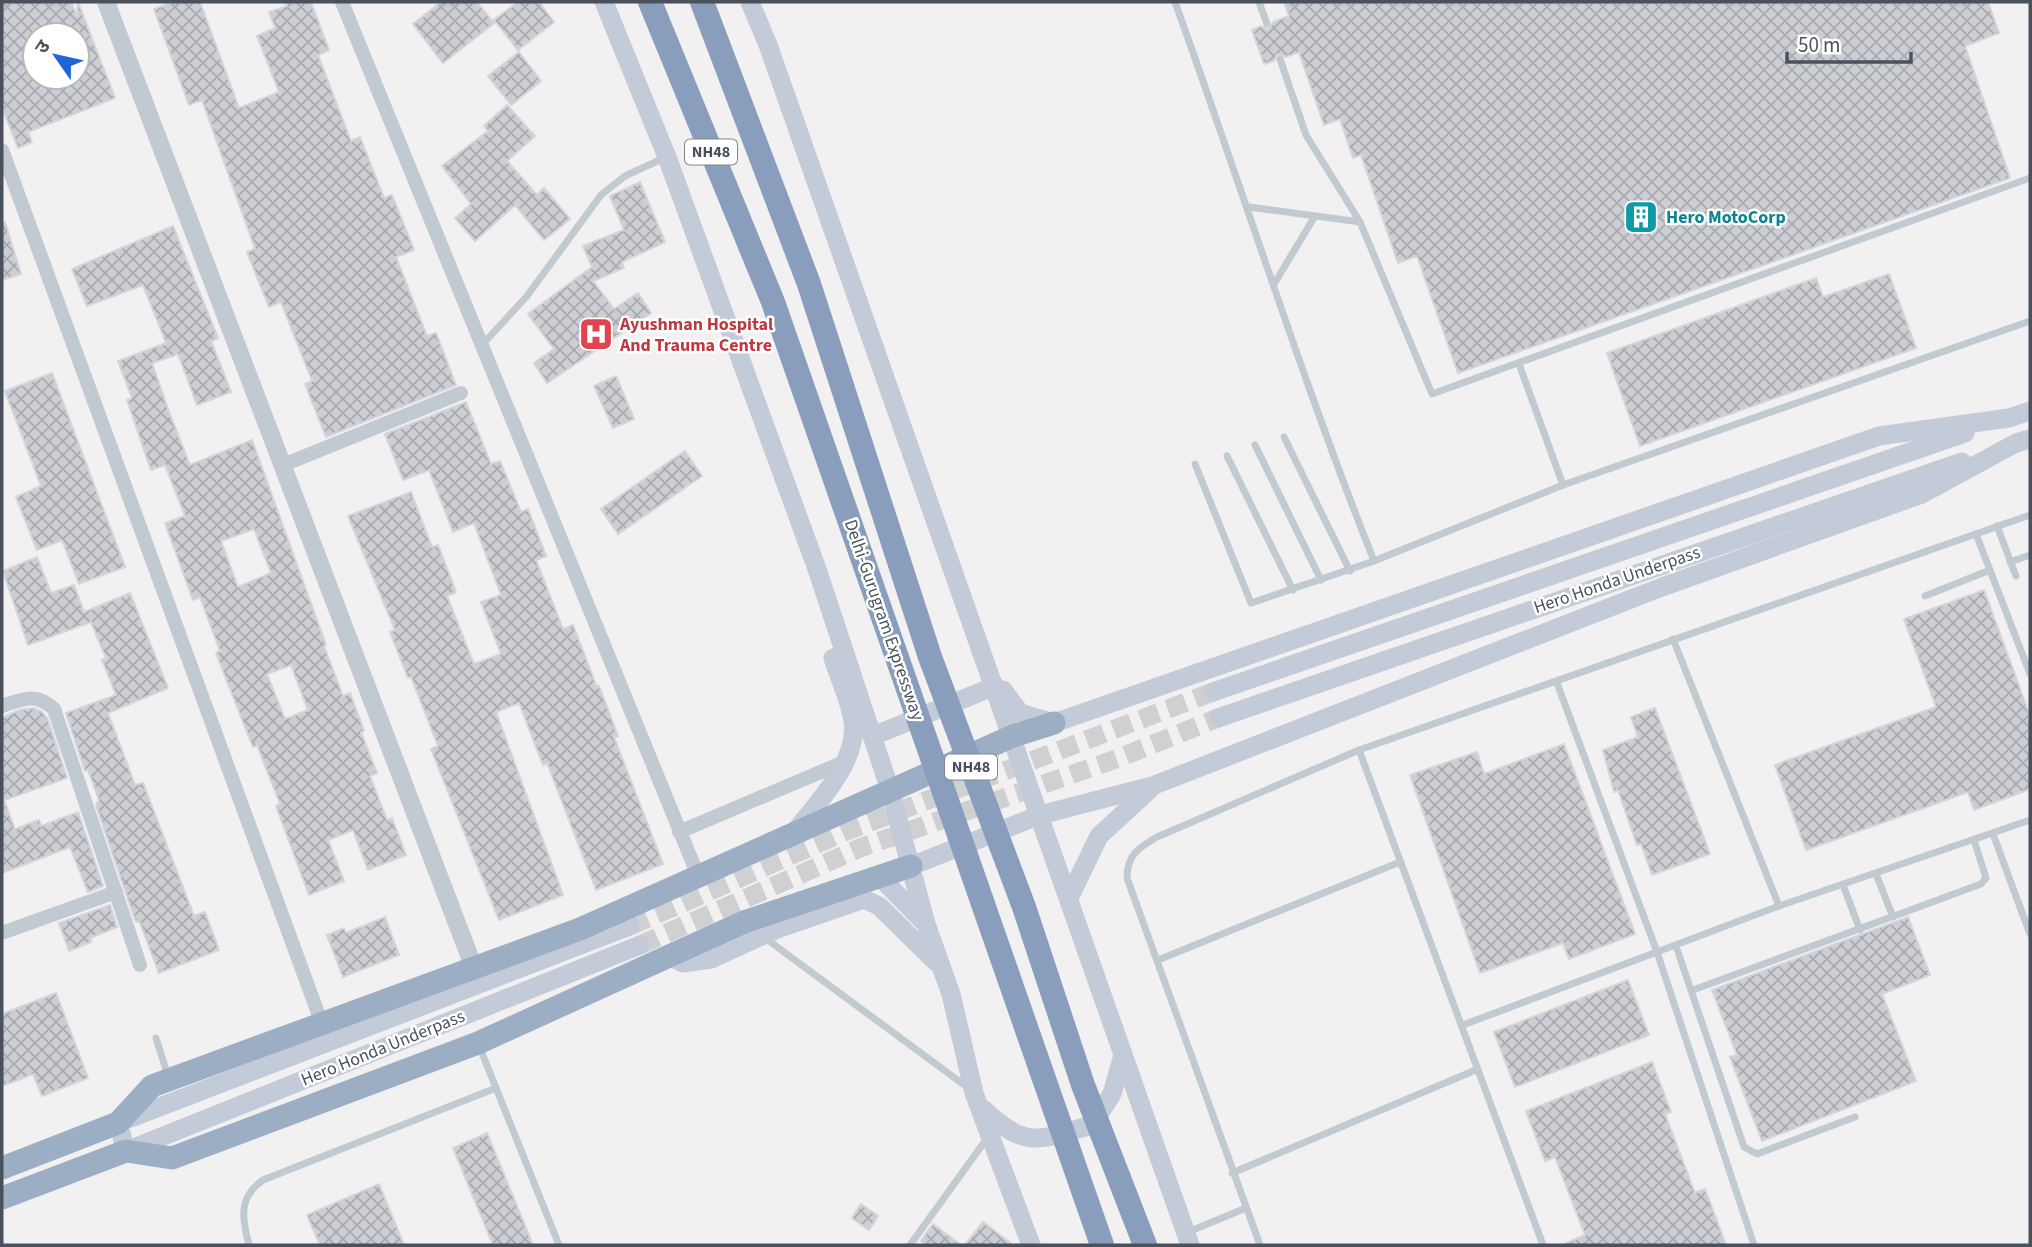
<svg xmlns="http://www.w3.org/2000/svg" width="2032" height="1247" font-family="'Source Sans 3','Noto Sans Devanagari',sans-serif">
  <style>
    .building { fill: url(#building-cross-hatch); stroke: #d4d5db; stroke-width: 2; fill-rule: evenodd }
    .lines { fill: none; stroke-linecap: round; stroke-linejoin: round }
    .secondary-tunnel { stroke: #d0d0d2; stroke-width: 19; stroke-dasharray: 19 10; stroke-linecap: butt }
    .service { stroke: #c1c9d1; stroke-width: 7 }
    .minor { stroke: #c1c9d1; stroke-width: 14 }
    .tertiary { stroke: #c1c9d1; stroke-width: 18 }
    .secondary { stroke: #c3cbd8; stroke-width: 19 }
    .trunk { stroke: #9caec4; stroke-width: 23 }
    .motorway { stroke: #899ebc; stroke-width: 24 }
    .labels { text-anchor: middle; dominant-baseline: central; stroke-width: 5; stroke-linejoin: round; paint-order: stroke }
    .shield { fill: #fff; stroke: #7f858d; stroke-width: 2 }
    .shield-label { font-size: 16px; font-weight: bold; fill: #48515c }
    .culture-label { font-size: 18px; font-weight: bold; fill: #0d838f; stroke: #fff; text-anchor: start }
    .health-label { font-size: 18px; font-weight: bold; fill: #be3a42; stroke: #fff; text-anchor: start }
    .street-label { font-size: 18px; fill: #48515c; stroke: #fff }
  </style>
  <defs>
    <pattern id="building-cross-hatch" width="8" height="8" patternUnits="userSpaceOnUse" patternTransform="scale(1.75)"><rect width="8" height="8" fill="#cdced4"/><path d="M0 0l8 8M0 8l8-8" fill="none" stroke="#a8aaaf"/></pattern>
  </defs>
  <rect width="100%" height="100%" fill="#f2f0f0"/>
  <g class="building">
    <path d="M2,2H71L77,16L78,2L115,98L28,132L32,142L18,148L2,107ZM35,35H77V77H35Z"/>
    <path d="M173,2H200L239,108L279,92L257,36L275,28L269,12L287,6L285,2H311L329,50L318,55L351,141L360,137L384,198L392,195L414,250L396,257L427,336L436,333L456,385L326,437L305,384L312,381L281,302L269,307L247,252L255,249L202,100L189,105L154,9Z"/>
    <path d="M441,2H477L494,23L443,63L413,24Z"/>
    <path d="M518,2H539L554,22L518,50L494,20Z"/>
    <path d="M1284,2H1988L1999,33L1965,46L2010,178L1458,373L1417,256L1398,263L1361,155L1353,158L1340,119L1324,125L1299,52L1286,57L1277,54L1274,61L1264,64L1252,30L1261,26L1268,30L1273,22L1289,16Z"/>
    <path d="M519,52L541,81L511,105L488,76Z"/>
    <path d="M507,105L535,136L507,161L537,195L544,188L570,219L544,240L515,205L475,241L455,218L471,204L442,166L488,131L484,126Z"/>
    <path d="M640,182L665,242L622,262L624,268L593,281L614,309L638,293L651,313L547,383L534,363L554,349L528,314L592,267L583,246L624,230L610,196Z"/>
    <path d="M5,222L21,274L2,280V223Z"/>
    <path d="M173,226L218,338L211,341L231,392L197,405L178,354L152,363L168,409L190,465L252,440L326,645L324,646L343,696L350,693L364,731L361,732L377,773L370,776L387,820L392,818L406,855L368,870L353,830L328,840L344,881L309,895L276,806L280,804L257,745L253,747L230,689L216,653L220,651L200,597L193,600L165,523L185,516L165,465L151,470L127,400L132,398L118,361L166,343L143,285L87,306L72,269ZM254,529L271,573L238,587L221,541ZM291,665L308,710L285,719L267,674Z"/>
    <path d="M1889,274L1916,348L1640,446L1607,353L1816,278L1823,297Z"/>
    <path d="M52,373L125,567L79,584L62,540L37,550L16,497L41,486L5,391Z"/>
    <path d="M616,376L634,419L613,428L594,386Z"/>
    <path d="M466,402L491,464L500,461L521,512L528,509L546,556L536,560L563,629L573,625L597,687L599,686L618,736L614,737L663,864L596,890L547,763L543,765L519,703L496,712L563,895L499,920L431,749L438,746L411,677L408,678L390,632L395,630L348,516L411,492L432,547L438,545L456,592L447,596L474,664L501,654L481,602L501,595L474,523L453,532L429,470L403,480L385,434Z"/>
    <path d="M685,451L702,476L618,534L601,509Z"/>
    <path d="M37,557L51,593L74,585L84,612L130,593L168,688L108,713L135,785L143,783L194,916L205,912L219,950L159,973L140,923L135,920L96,805L99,800L88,770L85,771L66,713L116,695L102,660L106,658L91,622L28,645L3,571Z"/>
    <path d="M1984,590L2030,716V789L1974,810L1968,792L1806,850L1775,765L1936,707L1904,619Z"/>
    <path d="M34,708L42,712L48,720L67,778L4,800L15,829L39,820L41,826L78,812L103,886L88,892L70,847L2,873V718L19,710Z"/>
    <path d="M1655,708L1710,854L1652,875L1641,844L1637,845L1618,790L1614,792L1603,750L1638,737L1631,717Z"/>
    <path d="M1564,744L1635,934L1569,959L1563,943L1480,973L1410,775L1477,752L1484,774Z"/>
    <path d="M110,905L117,927L90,938L91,942L69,951L59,923Z"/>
    <path d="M385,917L399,955L343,977L327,935L344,928L346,933Z"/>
    <path d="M1908,917L1930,975L1882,994L1916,1081L1762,1141L1730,1057L1737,1055L1712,990Z"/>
    <path d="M1628,980L1649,1035L1515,1087L1494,1032Z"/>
    <path d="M56,993L88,1078L42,1096L33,1074L2,1086V1014Z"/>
    <path d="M1652,1062L1671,1112L1665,1114L1695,1193L1705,1189L1726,1245H1562L1585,1235L1555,1157L1545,1161L1526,1111Z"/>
    <path d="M487,1133L533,1245H493L453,1148Z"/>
    <path d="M379,1184L404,1245H320L307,1215Z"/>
    <path d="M861,1204L878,1216L869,1230L852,1218Z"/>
    <path d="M983,1222L1013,1245H965Z"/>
    <path d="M933,1224L961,1245H927L921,1241Z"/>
  </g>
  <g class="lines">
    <g class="secondary-tunnel">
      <path d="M630,926L849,830L1213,692"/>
      <path d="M640,945L860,848L1119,758L1218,718"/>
    </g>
    <g class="service">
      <path d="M1175,2C1242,188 1301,377 1374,561L1251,603L1195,464"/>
      <path d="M1259,2L1267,24"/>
      <path d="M1280,59L1306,135L1360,222L1432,394L2030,178"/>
      <path d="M1249,207L1360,222"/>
      <path d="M1274,284L1315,216"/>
      <path d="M482,345L527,296L601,195L625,176L664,158"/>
      <path d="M1519,364L1563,485L2030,321"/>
      <path d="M1284,437L1350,571"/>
      <path d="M1255,445L1321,580"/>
      <path d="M1227,456L1293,590"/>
      <path d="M1997,526L2016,576"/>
      <path d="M1976,534L2030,674"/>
      <path d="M1374,561L1563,485"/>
      <path d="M2010,562L2030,555"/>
      <path d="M1925,596L1990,570"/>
      <path d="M1673,639L1779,906"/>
      <path d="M1557,683L1657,952L1754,1245"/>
      <path d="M1359,750L1543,1245"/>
      <path d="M1993,834L2030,934"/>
      <path d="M1876,874L1893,917"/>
      <path d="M1843,885L1860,930"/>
      <path d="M765,938L967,1087"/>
      <path d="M1676,946L1744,1147L1757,1154L1855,1117"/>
      <path d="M1158,960L1400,862"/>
      <path d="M1693,990L1981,884L1986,878L1974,840"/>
      <path d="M1463,1025L1779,906L2030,820"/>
      <path d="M156,1038L168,1076"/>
      <path d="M480,1048L559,1245"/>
      <path d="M1232,1173L1478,1069"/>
      <path d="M1188,1232L1246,1208"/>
      <path d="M249,1245C242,1219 238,1197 263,1180L496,1088"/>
      <path d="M910,1245L988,1137"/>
      <path d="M1260,1245L1127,878C1127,855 1138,848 1157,837L1359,750L2030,515"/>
    </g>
    <g class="minor">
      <path d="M342,2L699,878"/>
      <path d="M2,150L322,1024"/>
      <path d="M283,465L461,393"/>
      <path d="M2,706C23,699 36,692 54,709L140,965"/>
      <path d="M679,832L844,762"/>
      <path d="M2,933L116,892"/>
    </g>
    <path class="tertiary" d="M106,2L474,968"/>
    <g class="secondary">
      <path d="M604,2L667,157L817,569L890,790L926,924L951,994L974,1093L1031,1245"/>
      <path d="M750,2L768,45L1190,1245"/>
      <path d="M1003,690L1020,713L1054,723L1879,436L2009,418L2030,411"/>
      <path d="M1213,692L1965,433"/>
      <path d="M1218,718L1962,462"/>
      <path d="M873,736L995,686"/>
      <path d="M793,834C815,805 859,762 853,721C850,700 839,678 833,658"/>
      <path d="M911,866L1040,815L1152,786L1662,587L1922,494L2016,443L2030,439"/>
      <path d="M879,876L925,923"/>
      <path d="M1069,898L1099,836L1149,790"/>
      <path d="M630,926L118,1123L126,1151L640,945"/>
      <path d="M669,956L683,963L711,959L777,929L864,899L879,906L936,962"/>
      <path d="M983,1109C1026,1150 1039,1140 1092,1125L1112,1094L1123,1055"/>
    </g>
    <g class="trunk">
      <path d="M2,1168L118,1123L152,1086L580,929L1013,736L1054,723"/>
      <path d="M2,1198L126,1151L172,1158L478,1043L744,922L911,866"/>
    </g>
    <g class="motorway">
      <path d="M650,2L773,302L1102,1245"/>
      <path d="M702,2L809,284L930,657L1024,907L1083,1085L1145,1245"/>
    </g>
  </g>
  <defs>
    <g id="building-square" transform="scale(1.75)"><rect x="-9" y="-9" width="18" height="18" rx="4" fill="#0f9aa8" stroke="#fff"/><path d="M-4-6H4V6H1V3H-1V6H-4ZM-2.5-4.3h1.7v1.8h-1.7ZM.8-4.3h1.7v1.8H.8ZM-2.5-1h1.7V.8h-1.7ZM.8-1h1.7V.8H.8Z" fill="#fff"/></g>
    <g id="hospital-square" transform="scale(1.75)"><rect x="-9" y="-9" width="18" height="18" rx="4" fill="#e0444e" stroke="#fff"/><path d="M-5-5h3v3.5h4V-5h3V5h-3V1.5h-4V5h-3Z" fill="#fff"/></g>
  </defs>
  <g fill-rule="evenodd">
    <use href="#building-square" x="1641" y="217"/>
    <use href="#hospital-square" x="596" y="334"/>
  </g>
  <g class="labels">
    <g class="shield">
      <rect x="685" y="139.5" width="52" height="25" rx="5"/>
      <rect x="945" y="754.5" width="52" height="25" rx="5"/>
    </g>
    <g class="shield-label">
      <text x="711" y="152">NH48</text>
      <text x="971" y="767">NH48</text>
    </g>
    <g class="culture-label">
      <text x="1666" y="217">Hero MotoCorp</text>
    </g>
    <g class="health-label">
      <text x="620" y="324">Ayushman Hospital<tspan x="620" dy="21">And Trauma Centre</tspan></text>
    </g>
    <g class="street-label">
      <text transform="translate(1617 580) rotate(-19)">Hero Honda Underpass</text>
      <text transform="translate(884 620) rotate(71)">Delhi-Gurugram Expressway</text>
      <text transform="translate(383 1048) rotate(-22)">Hero Honda Underpass</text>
    </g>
  </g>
  <rect width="2032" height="1247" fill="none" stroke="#48515c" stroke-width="7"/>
  <g transform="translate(56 56) rotate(304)"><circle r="33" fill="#ffffff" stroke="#b6b9be" stroke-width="2"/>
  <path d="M0-5L12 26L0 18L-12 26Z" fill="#2064dc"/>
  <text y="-10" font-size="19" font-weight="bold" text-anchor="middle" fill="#48515c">उ</text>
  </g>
  <path d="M1787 52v10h124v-10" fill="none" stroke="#48515c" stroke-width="3.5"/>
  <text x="1798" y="52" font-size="21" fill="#48515c" stroke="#ffffff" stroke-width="5" paint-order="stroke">50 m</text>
</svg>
